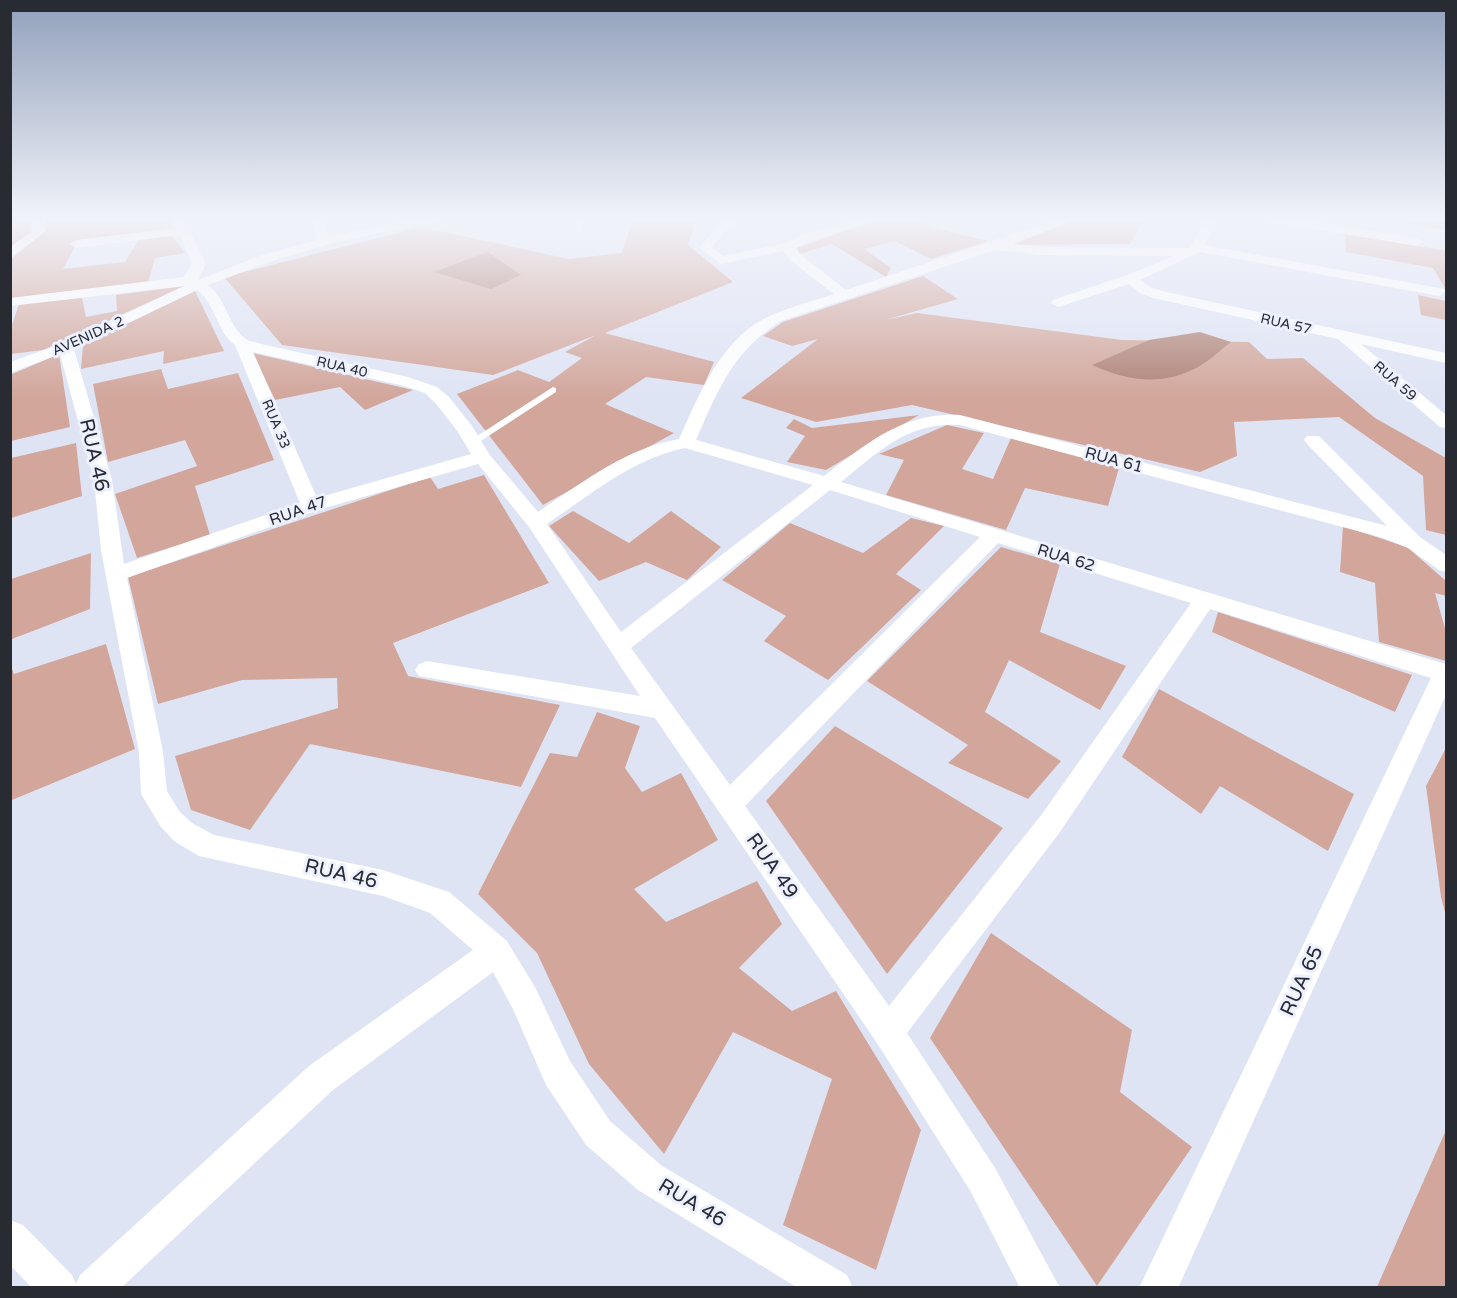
<svg xmlns="http://www.w3.org/2000/svg" width="1457" height="1298" font-family="'Varela Round',sans-serif">
  <style>
    .green { fill: #d2a69b }
    .water { fill: #b08276 }
    .lines { fill: none; stroke-linecap: round; stroke-linejoin: round }
    .service { fill: #fff; fill-rule: evenodd }
    .minor { fill: #fff; fill-rule: evenodd }
    .labels { text-anchor: middle; dominant-baseline: central; stroke-width: 6; stroke-linejoin: round; paint-order: stroke }
    .far-street-label { font-size: 14px; fill: #292b32; stroke: #edf1ff }
    .street-label { font-size: 16px; fill: #292b32; stroke: #edf1ff }
    .near-street-label { font-size: 20px; fill: #292b32; stroke: #edf1ff }
  </style>
  <rect width="100%" height="100%" fill="#dfe4f5"/>
  <g class="green">
    <path d="M11,217H30L32,233L11,247Z"/>
    <path d="M44,217H166L172,229L78,241L63,269L125,262L139,239L172,235L185,253L155,258L148,283L11,299V259L44,232Z"/>
    <path d="M633,217H696L688,245L733,282L605,333L714,362L704,385L646,377L605,404L674,433L543,505L457,394L518,370L549,382L582,358L565,352L596,335L493,375L282,345L224,277L421,227L569,259L622,253Z"/>
    <path d="M885,217H913L935,228L988,241L931,259L895,241L864,249L891,268L886,277L832,244L800,254L797,248Z"/>
    <path d="M1083,217H1145L1130,244L1012,245Z"/>
    <path d="M1409,217H1446V230L1406,223Z"/>
    <path d="M1345,233L1446,251V290L1433,268L1346,252Z"/>
    <path d="M923,276L958,299L885,320L917,313L1122,340L1249,342L1267,359L1303,358L1375,418L1446,458V535L1426,530L1423,476L1339,417L1234,422L1237,456L1200,472L912,405L816,422L741,398L818,339L792,346L763,336L783,322Z"/>
    <path d="M185,286L43,350L11,354L10,331L19,304L82,298L86,317L117,311L116,295Z"/>
    <path d="M195,291L224,351L163,364L164,351L81,369L83,345Z"/>
    <path d="M1418,295L1446,301V320L1421,315Z"/>
    <path d="M253,353L413,390L365,410L340,387L275,400Z"/>
    <path d="M59,354L70,427L11,441L10,375Z"/>
    <path d="M161,369L168,389L238,373L274,460L195,486L210,535L137,558L115,494L197,466L185,440L108,462L93,384Z"/>
    <path d="M919,415L826,470L787,462L805,436L786,428L794,419L812,428Z"/>
    <path d="M947,425L984,433L962,469L993,479L1011,438L1119,468L1108,506L1025,488L1006,530L886,495L904,460L879,454Z"/>
    <path d="M76,443L82,496L11,518V458Z"/>
    <path d="M484,475L549,583L393,643L408,676L560,705L521,787L310,744L250,830L191,810L175,756L338,708L337,678L242,680L158,704L128,577L430,477L438,489Z"/>
    <path d="M573,511L629,543L671,511L721,547L687,580L646,562L599,581L549,526Z"/>
    <path d="M911,518L944,526L896,574L921,590L828,680L764,641L786,616L722,580L790,523L863,553Z"/>
    <path d="M1343,526L1407,547L1446,581V596L1435,593L1446,632V661L1379,642L1375,583L1340,572Z"/>
    <path d="M1001,547L1060,564L1040,632L1126,666L1100,710L1009,660L985,712L1061,761L1028,799L948,763L968,745L867,681Z"/>
    <path d="M91,553L90,609L12,639L11,579Z"/>
    <path d="M1218,612L1412,675L1395,712L1212,632Z"/>
    <path d="M106,644L135,749L12,800L11,666L14,674Z"/>
    <path d="M1159,689L1354,794L1328,851L1220,786L1201,814L1122,757Z"/>
    <path d="M597,712L640,726L625,768L642,792L681,773L718,840L634,889L666,922L757,881L782,924L739,968L792,1011L836,991L921,1130L876,1270L783,1225L832,1079L733,1032L664,1154L589,1064L537,953L478,894L550,753L577,757Z"/>
    <path d="M835,726L1003,828L887,974L766,801Z"/>
    <path d="M1446,748V916L1441,897L1426,786Z"/>
    <path d="M991,933L1132,1030L1120,1092L1192,1147L1097,1286L930,1038Z"/>
    <path d="M1446,1130V1287H1377Z"/>
  </g>
  <g class="water">
    <path d="M488,252L521,275L491,289L434,272Z"/>
    <path d="M1200,332L1231,342C1219,351 1206,364 1192,370C1158,386 1125,380 1092,365L1149,340Z"/>
  </g>
  <g class="lines">
    <g class="service">
      <path d="M580,217H586L581,230L578,232L575,230Z"/>
      <path d="M553,387L556,388V392L476,444L473,445L468,442Z"/>
    </g>
    <g class="minor">
      <path d="M33,217H45L46,231L10,258V247L34,230Z"/>
      <path d="M173,217H183L206,264L198,280L259,256L317,240L310,217H322L329,237L422,217H444L442,220L333,243L269,262L208,285C228,300 228,329 249,341L408,377L437,387L449,397L472,426L489,454L538,512C582,483 626,448 679,439C700,393 722,336 772,315C792,306 814,301 834,294L790,260L783,251L721,264L699,248L726,217H738L712,247L723,256L786,243L798,236L864,217H882L880,220L808,242L796,248L800,254L846,290L1063,217H1080L1012,244L1041,247L1190,248L1207,217H1219L1204,245L1444,289L1446,292L1439,296L1200,252L1140,280L1150,287L1162,291L1446,353V363L1361,344L1446,415V428L1440,427L1338,339L1153,298L1140,293L1129,284L1058,307L1051,303L1053,300L1127,275L1174,256L1041,255L995,250L781,321C733,351 718,390 696,440L824,476C866,444 903,412 960,415L1387,526L1307,444L1304,440L1307,436H1319L1420,537L1446,555V572L1439,570L1408,548L1380,537L960,425C907,422 880,451 841,482L1446,664V695L1178,1288H1139L1431,678L1210,609L1060,832L907,1033L995,1168L1060,1288H1020L971,1192L877,1043L655,718L419,676L415,670L419,664L427,661L640,696L529,527L478,464L318,510L127,578L163,752L167,791L179,811L192,823L214,835L383,870L449,892L507,941L535,987L570,1061L610,1121L662,1166L847,1275L853,1288H798L638,1190L586,1145L546,1085L513,1009L493,972L333,1090L121,1288H32L10,1265V1220L23,1225L72,1275L76,1284L80,1275L309,1066L473,950L430,913L383,896L199,856L174,841L161,827L141,794L139,752L101,550L94,480L60,354L10,373V362L61,344L184,286L10,306V298L184,277L192,264L180,235L76,248L70,244L76,240L176,228ZM197,290C216,304 216,331 235,345L300,503L124,564L112,480L74,349ZM253,352L404,386L425,393L437,405L458,432L471,454L317,498ZM685,448L813,485L621,632L547,524C590,495 634,458 685,448ZM830,490L980,537L730,785L631,648ZM998,543L1191,603L1042,814L889,1006L745,806Z"/>
      <path d="M1259,217H1286L1417,238L1423,242L1417,246L1265,221Z"/>
    </g>
  </g>
  <linearGradient id="sky" x2="0" y2="1"><stop stop-color="#91a0ba"/><stop offset="0.55" stop-color="#f1f3fa"/><stop offset="1" stop-color="#f1f3fa" stop-opacity="0"/></linearGradient>
  <rect width="1457" height="398" fill="url(#sky)"/>
  <g class="labels">
    <g class="far-street-label">
      <text transform="translate(1286 324) rotate(13)">RUA 57</text>
      <text transform="translate(88 336) rotate(-24)">AVENIDA 2</text>
      <text transform="translate(342 367) rotate(13)">RUA 40</text>
      <text transform="translate(1395 381) rotate(41)">RUA 59</text>
      <text transform="translate(276 424) rotate(67)">RUA 33</text>
    </g>
    <g class="street-label">
      <text transform="translate(1114 460) rotate(15)">RUA 61</text>
      <text transform="translate(298 511) rotate(-19)">RUA 47</text>
      <text transform="translate(1066 558) rotate(17)">RUA 62</text>
    </g>
    <g class="near-street-label">
      <text transform="translate(94 455) rotate(77)">RUA 46</text>
      <text transform="translate(772 866) rotate(55)">RUA 49</text>
      <text transform="translate(341 874) rotate(13)">RUA 46</text>
      <text transform="translate(1302 981) rotate(-65)">RUA 65</text>
      <text transform="translate(692 1203) rotate(31)">RUA 46</text>
    </g>
  </g>
  <rect width="1457" height="1298" fill="none" stroke="#292b32" stroke-width="24"/>
</svg>
